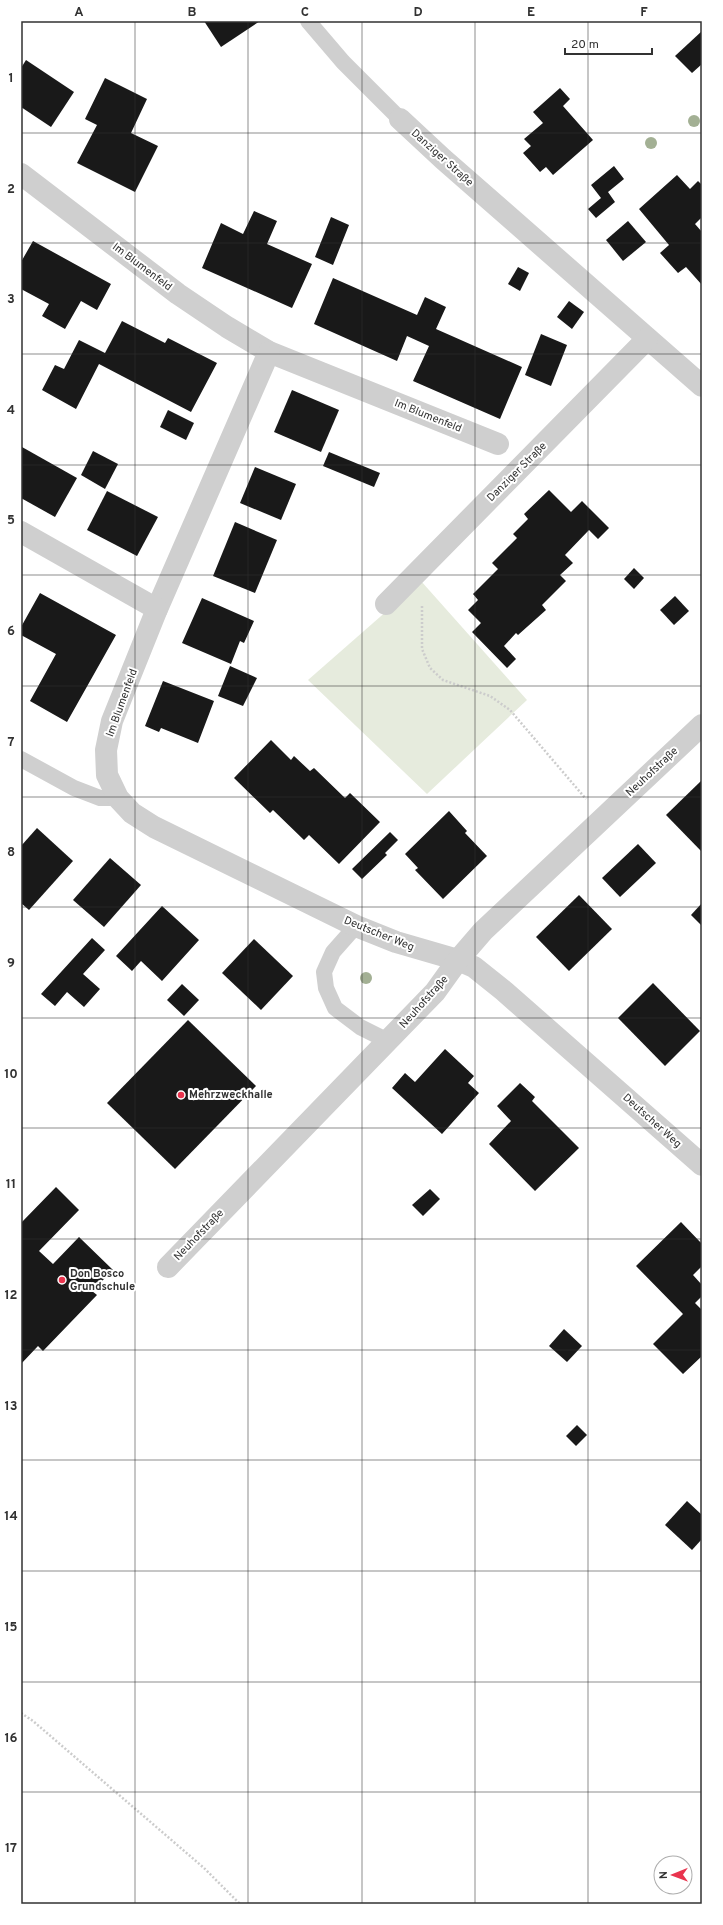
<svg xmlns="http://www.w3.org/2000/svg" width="723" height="1925" font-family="Overpass,sans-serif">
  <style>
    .green { fill: #e6ebdd }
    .building { fill: #191919 }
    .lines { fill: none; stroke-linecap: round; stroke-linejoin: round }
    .path { stroke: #ccc; stroke-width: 2.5; stroke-dasharray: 2 2; stroke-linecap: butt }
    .lane { stroke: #cfcfcf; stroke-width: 16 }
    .street { stroke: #cfcfcf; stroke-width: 22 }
    .tree { fill: #a3b094 }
    .grid { fill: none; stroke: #323232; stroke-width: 1; stroke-opacity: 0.55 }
    .poi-dot { fill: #e9344e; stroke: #fff; stroke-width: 1.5 }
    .labels { text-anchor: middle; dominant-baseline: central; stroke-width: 4; stroke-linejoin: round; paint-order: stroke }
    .street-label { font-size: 11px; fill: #323232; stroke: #fff }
    .poi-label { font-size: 11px; font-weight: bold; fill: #323232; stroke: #fff; text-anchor: start }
    .neatline { fill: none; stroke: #323232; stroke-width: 1.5 }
    .grid-label { font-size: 13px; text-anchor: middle; font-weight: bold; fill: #323232 }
  </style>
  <rect width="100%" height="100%" fill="#fff"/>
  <path class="green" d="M421,581L527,700L427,794L308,680Z"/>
  <g class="building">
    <path d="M204,21H260L221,47Z"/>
    <path d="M702,31V64L692,73L675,56Z"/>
    <path d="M26,60L74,92L51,127L21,107V68Z"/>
    <path d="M105,78L147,99L131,133L158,146L135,192L77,163L97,125L85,119Z"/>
    <path d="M560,88L570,99L563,106L593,140L553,175L546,167L540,172L523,153L531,146L524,139L543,123L533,112Z"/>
    <path d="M614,166L624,179L608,192L615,202L596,218L588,209L601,198L591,185Z"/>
    <path d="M677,175L690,189L698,181L702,185V217L695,224L702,232V285L686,267L678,273L660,253L669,245L639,209Z"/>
    <path d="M254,211L277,221L267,244L312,264L292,308L202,268L221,223L243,234Z"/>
    <path d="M331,217L349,225L333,265L315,257Z"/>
    <path d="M628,221L646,242L623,261L606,240Z"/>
    <path d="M33,241L111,284L97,310L81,301L65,329L42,316L49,304L21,289V262Z"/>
    <path d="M518,267L529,273L520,291L508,284Z"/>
    <path d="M333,278L417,315L425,297L446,307L436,329L522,367L500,419L413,381L429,346L407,336L397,361L314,324Z"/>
    <path d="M569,301L584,312L572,329L557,317Z"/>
    <path d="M122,321L165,343L168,338L217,363L191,412L99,364L76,409L42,390L55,365L64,369L79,340L105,353Z"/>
    <path d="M541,334L567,345L551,386L525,375Z"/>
    <path d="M292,390L339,410L321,452L274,432Z"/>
    <path d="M168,410L194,423L186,440L160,427Z"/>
    <path d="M22,447L77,478L55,517L21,498Z"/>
    <path d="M93,451L118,464L105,489L81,475Z"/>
    <path d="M329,452L380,473L374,487L323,466Z"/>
    <path d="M255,467L296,484L281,520L240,503Z"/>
    <path d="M549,490L571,512L582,501L609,528L598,539L589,530L565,555L573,563L560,575L566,581L542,605L546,610L518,635L516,633L504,646L516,659L507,668L472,632L481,623L468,610L478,600L473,594L498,569L492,563L517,538L513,534L528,519L524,514Z"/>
    <path d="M107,491L158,517L137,556L87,530Z"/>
    <path d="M235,522L277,540L255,593L213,576Z"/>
    <path d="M634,568L644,578L634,589L624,579Z"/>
    <path d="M40,593L116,635L67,722L30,701L56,654L21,635V627Z"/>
    <path d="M675,596L689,611L674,625L660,610Z"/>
    <path d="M202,598L254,621L244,643L240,641L231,664L182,643Z"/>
    <path d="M230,666L257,678L243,706L218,696Z"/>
    <path d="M163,681L214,701L198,743L161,728L159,732L145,726Z"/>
    <path d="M271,740L291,760L294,756L310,771L314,768L345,798L350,793L380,822L339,864L309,835L304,840L273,810L270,813L234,778Z"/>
    <path d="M702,780V852L666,815Z"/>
    <path d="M449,811L467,831L465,833L487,856L443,899L415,870L418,868L405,854Z"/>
    <path d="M37,828L73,861L29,910L21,903V846Z"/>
    <path d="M390,832L398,840L385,853L387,855L362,879L352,869Z"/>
    <path d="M638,844L656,863L620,897L602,878Z"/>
    <path d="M110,858L141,885L104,927L73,900Z"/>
    <path d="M579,895L612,929L569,971L536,937Z"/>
    <path d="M702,903V926L691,915Z"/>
    <path d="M162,906L199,940L162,981L141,961L132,971L116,956Z"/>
    <path d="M92,938L105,950L83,974L100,989L84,1007L67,992L55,1006L41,994Z"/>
    <path d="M254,939L293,976L261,1010L222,973Z"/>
    <path d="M653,983L700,1031L665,1066L618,1018Z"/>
    <path d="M182,984L199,1000L184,1016L167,1000Z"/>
    <path d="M188,1020L256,1086L175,1169L107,1103Z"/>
    <path d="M445,1049L474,1076L468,1083L479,1093L442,1134L392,1088L405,1073L415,1082Z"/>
    <path d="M520,1083L535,1097L532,1101L579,1148L535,1191L489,1144L511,1121L497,1106Z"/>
    <path d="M56,1187L79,1210L39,1251L53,1264L79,1237L113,1270L92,1291L97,1295L43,1351L38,1346L21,1364V1223Z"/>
    <path d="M430,1189L440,1199L423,1216L412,1205Z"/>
    <path d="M681,1222L702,1244V1266L693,1275L702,1285V1296L695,1303L702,1310V1356L683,1374L653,1344L683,1314L636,1266Z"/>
    <path d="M564,1329L582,1346L567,1362L549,1346Z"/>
    <path d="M577,1425L587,1435L576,1446L566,1436Z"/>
    <path d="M687,1501L702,1515V1539L692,1550L665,1525Z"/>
  </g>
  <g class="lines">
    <g class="path">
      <path d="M422,606V649L430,668L443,680L490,696L510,710L586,799"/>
      <path d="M21,1713L33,1721L204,1868L240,1904"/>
    </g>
    <g class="lane">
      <path d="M308,21L343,62L400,119"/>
      <path d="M21,759L74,788L100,798H118"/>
      <path d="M356,926L333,952L324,972L326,988L335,1008L360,1027L388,1041"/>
    </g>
    <g class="street">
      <path d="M400,119L443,159L702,386"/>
      <path d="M21,174L178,294L227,327L269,352L498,444"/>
      <path d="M269,352L157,609L112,721L106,750L107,775L118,798L132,813L154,827L356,926L396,942L458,960L474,967L504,991L702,1165"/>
      <path d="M21,532L157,609"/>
      <path d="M386,604L647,339"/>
      <path d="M168,1267L435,992L458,960L483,931L702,725"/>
    </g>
  </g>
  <g class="tree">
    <circle cx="694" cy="121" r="6"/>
    <circle cx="651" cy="143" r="6"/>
    <circle cx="366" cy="978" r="6"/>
  </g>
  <path class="grid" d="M135,21V1904M248,21V1904M362,21V1904M475,21V1904M588,21V1904M21,133H702M21,243H702M21,354H702M21,465H702M21,575H702M21,686H702M21,797H702M21,907H702M21,1018H702M21,1128H702M21,1239H702M21,1350H702M21,1460H702M21,1571H702M21,1682H702M21,1792H702"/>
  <g class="poi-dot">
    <circle cx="181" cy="1095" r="4"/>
    <circle cx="62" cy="1280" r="4"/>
  </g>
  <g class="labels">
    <g class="street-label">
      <text transform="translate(442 158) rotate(42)">Danziger Straße</text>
      <text transform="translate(142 267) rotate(37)">Im Blumenfeld</text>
      <text transform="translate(428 416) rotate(22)">Im Blumenfeld</text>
      <text transform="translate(517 472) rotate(-45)">Danziger Straße</text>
      <text transform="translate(122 703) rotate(-70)">Im Blumenfeld</text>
      <text transform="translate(652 772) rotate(-43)">Neuhofstraße</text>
      <text transform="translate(379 934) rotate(22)">Deutscher Weg</text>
      <text transform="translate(424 1002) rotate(-48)">Neuhofstraße</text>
      <text transform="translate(652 1121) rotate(42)">Deutscher Weg</text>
      <text transform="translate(199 1235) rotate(-46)">Neuhofstraße</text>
    </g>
    <g class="poi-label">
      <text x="189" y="1095">Mehrzweckhalle</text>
      <text x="70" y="1274">Don Bosco<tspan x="70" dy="13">Grundschule</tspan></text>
    </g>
  </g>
  <rect width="723" height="1925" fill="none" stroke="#ffffff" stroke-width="44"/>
  <g transform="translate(673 1875) rotate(269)"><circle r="19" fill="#ffffff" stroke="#adadad"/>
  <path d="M0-3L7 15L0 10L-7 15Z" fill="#e9344e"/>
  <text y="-6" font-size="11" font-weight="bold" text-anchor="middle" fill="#323232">N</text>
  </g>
  <path d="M565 48v6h87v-6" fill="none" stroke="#323232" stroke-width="2"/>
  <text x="571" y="48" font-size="12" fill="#323232" stroke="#ffffff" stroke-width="3" paint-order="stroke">20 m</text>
  <rect x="22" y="22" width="679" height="1881" class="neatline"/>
  <g class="grid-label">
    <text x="79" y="16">A</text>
    <text x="192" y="16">B</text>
    <text x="305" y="16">C</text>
    <text x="418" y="16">D</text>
    <text x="531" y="16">E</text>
    <text x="644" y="16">F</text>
    <text x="11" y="82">1</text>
    <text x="11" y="193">2</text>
    <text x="11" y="303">3</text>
    <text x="11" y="414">4</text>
    <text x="11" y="524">5</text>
    <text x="11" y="635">6</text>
    <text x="11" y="746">7</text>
    <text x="11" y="856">8</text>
    <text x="11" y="967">9</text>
    <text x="11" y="1078">10</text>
    <text x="11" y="1188">11</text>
    <text x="11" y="1299">12</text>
    <text x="11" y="1410">13</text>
    <text x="11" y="1520">14</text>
    <text x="11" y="1631">15</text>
    <text x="11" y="1742">16</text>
    <text x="11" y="1852">17</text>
  </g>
</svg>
